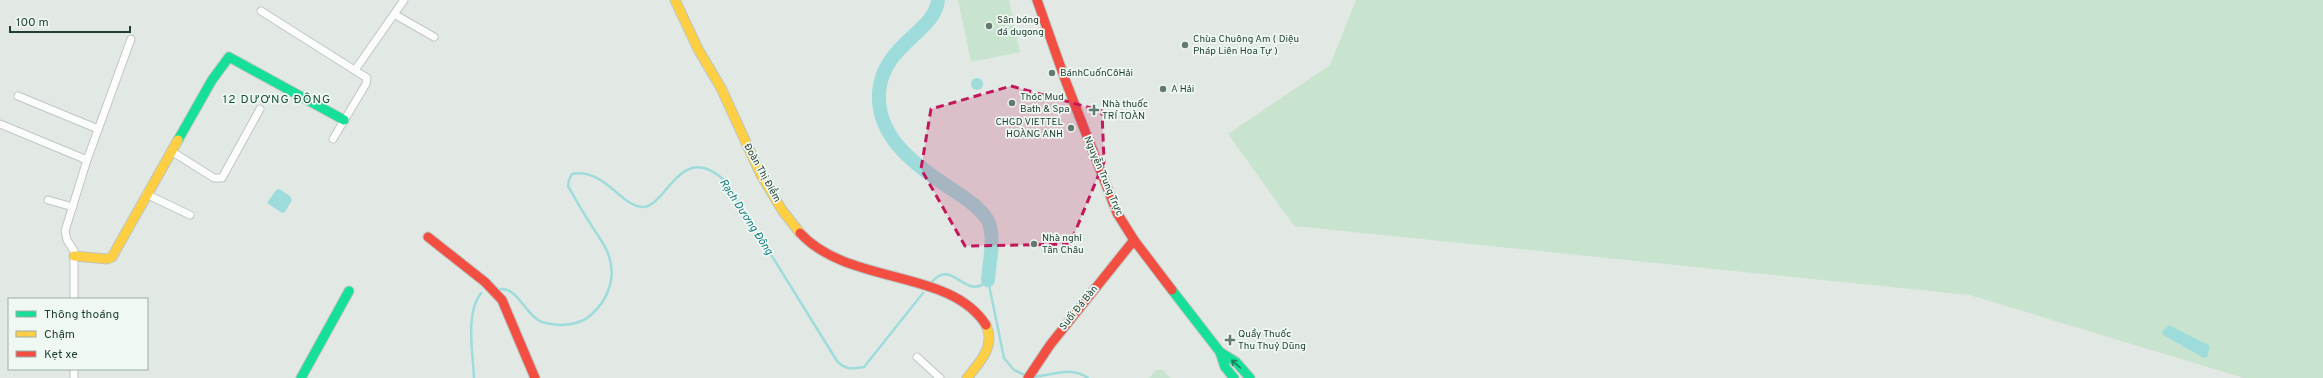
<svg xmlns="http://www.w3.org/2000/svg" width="2323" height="378" font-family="Overpass,sans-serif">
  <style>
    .green { fill: #c9e4ce }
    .water { fill: #9edcdc }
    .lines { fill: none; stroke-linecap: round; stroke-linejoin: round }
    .stream { stroke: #9edcdc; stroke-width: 2.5 }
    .river { stroke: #9edcdc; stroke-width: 14 }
    .street-casing { stroke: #bfc6c2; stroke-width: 9 }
    .fast-casing { stroke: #bbc5c1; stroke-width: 11 }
    .slow-casing { stroke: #bbc5c1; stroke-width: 11 }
    .jam-casing { stroke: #bbc5c1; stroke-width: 11 }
    .street { stroke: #fbfcfb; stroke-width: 7 }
    .fast { stroke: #16e098; stroke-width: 9 }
    .slow { stroke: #ffcf43; stroke-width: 9 }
    .jam { stroke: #f24e42; stroke-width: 9 }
    .oneway { stroke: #1b7f5a }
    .marked { fill: #c2185b; fill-opacity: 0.2; stroke: #c2185b; stroke-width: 3; stroke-dasharray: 8 5; stroke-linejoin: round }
    .poi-dot { fill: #637a70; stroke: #f0f8f3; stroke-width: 1.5 }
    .labels { text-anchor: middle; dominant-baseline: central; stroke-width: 3.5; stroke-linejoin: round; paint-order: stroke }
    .poi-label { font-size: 10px; fill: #1e3e31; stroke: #f0f8f3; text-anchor: start }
    .street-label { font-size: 10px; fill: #1e3e31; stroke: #f0f8f3 }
    .water-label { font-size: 11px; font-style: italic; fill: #127d80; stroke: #f0f8f3 }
    .quarter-label { font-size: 12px; letter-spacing: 1px; fill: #18523c; stroke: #f0f8f3 }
  </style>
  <rect width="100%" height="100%" fill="#e2e9e5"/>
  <g class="green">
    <path d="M958,0H1009L1020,52L971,62Z"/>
    <path d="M1356,0H2323V378H2244L1969,295L1294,226L1228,134L1330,65Z"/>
    <path d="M1156,370H1163L1170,378H1149Z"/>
  </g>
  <g class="water">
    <circle cx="977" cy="84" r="6"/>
    <path d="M279,189L290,196L292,200L285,212L282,213L267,203L276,190Z"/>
    <path d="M2169,325L2210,346L2207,357L2204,358L2163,335L2162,332Z"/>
  </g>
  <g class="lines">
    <g class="stream">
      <path d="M988,280L1004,358L1014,370L1027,376"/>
      <path d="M932,282C952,257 966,302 987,281"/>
      <path d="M501,289C518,288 526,316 542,322C557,327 579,326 591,315C610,298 618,273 606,249C602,240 595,232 590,223C582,211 575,198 568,186L569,180L572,174C604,168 621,206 642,207C666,209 681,137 726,182L837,361C846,370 852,369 864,367L923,293"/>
      <path d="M1032,377C1052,376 1070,365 1088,378"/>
      <path d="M474,378C473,353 465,313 481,293"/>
    </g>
    <path class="river" d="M938,0C935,32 883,44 879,92C876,142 922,169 959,194C969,201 984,211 989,223C995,240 989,263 988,280"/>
    <g class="street-casing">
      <g id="street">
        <path d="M261,11L367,78L366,84L333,139"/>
        <path d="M394,14L434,37"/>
        <path d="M355,70L404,0"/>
        <path d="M18,96L98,129"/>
        <path d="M0,124L87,160"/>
        <path d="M171,151L214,178H222L260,109"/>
        <path d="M146,194L190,215"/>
        <path d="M48,200L73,207"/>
        <path d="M74,299V251L67,240L65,231L87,160L131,39"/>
        <path d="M917,357L940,378"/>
        <path d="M74,378V369"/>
      </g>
    </g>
    <g class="fast-casing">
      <g id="fast">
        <path d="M178,140L212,80L229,57L344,120"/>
        <path d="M1172,290L1220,352L1236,362L1250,378"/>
        <path d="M1220,352L1225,367L1234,378"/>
        <path d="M301,378L349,291"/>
      </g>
    </g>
    <g class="slow-casing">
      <g id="slow">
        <path d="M675,0L698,49L721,88L761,175L782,210L800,233"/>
        <path d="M74,256L107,259L112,257L178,140"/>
        <path d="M967,378C980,362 996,346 986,325"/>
      </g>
    </g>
    <g class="jam-casing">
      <g id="jam">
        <path d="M1037,0L1066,82L1117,213L1134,240L1172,290"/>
        <path d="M800,233C849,286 950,268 986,325"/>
        <path d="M428,237L485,282L502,300L535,378"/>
        <path d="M1028,378L1050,345L1134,240"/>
      </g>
    </g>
    <use href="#street" class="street"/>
    <use href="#fast" class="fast"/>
    <use href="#slow" class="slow"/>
    <use href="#jam" class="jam"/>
  </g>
  <defs><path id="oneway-shaft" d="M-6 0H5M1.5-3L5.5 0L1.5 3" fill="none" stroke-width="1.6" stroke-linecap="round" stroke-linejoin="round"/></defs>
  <use class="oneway" href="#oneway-shaft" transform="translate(1236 364) rotate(-138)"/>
  <path class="marked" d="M1011,86L1102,111L1104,162L1070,244L965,246L921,169L931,109Z"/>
  <g class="poi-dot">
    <circle cx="989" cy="26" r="4"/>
    <circle cx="1185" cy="45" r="4"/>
    <circle cx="1052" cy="73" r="4"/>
    <circle cx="1163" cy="89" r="4"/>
    <circle cx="1012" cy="103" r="4"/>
    <path d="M1092 104h4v4h4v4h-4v4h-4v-4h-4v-4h4z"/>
    <circle cx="1071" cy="128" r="4"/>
    <circle cx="1034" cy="244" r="4"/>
    <path d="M1228 334h4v4h4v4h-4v4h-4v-4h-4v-4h4z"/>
  </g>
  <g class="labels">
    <g class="poi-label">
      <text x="997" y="20">Sân bóng<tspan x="997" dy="12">đá dugong</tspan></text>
      <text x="1193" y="39">Chùa Chuông Am ( Diệu<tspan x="1193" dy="12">Pháp Liên Hoa Tự )</tspan></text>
      <text x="1060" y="73">BánhCuốnCôHải</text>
      <text x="1171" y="89">A Hải</text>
      <text x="1020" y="97">Thóc Mud<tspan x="1020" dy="12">Bath &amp; Spa</tspan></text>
      <text x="1102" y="104">Nhà thuốc<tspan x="1102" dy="12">TRÍ TOÀN</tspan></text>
      <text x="1063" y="122" text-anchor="end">CHGD VIETTEL<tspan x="1063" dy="12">HOÀNG ANH</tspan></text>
      <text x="1042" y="238">Nhà nghỉ<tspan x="1042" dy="12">Tân Châu</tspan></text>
      <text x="1238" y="334">Quầy Thuốc<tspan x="1238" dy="12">Thu Thuỷ Dũng</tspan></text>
    </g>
    <g class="street-label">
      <text transform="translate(762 173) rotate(61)">Đoàn Thị Điểm</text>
      <text transform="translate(1103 176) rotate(67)">Nguyễn Trung Trực</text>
      <text transform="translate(1079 308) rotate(-51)">Suối Đá Bàn</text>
    </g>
    <g class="water-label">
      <text transform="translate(746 217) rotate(57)">Rạch Dương Đông</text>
    </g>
    <g class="quarter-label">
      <text x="277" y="100">12 DƯƠNG ĐÔNG</text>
    </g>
  </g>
  <rect x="8" y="298" width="140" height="72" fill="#f0f8f3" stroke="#9caea5"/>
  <rect x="16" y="311" width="20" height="6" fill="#16e098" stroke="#9caea5"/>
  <text x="44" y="318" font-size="12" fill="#1e3e31">Thông thoáng</text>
  <rect x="16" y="331" width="20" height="6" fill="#ffcf43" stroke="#9caea5"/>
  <text x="44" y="338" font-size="12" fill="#1e3e31">Chậm</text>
  <rect x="16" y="351" width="20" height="6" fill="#f24e42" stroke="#9caea5"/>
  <text x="44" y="358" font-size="12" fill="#1e3e31">Kẹt xe</text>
  <path d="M10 26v6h120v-6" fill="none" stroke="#1e3e31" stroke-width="2"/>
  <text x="16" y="26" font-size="12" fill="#1e3e31" stroke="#f0f8f3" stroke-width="3" paint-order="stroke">100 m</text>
</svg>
